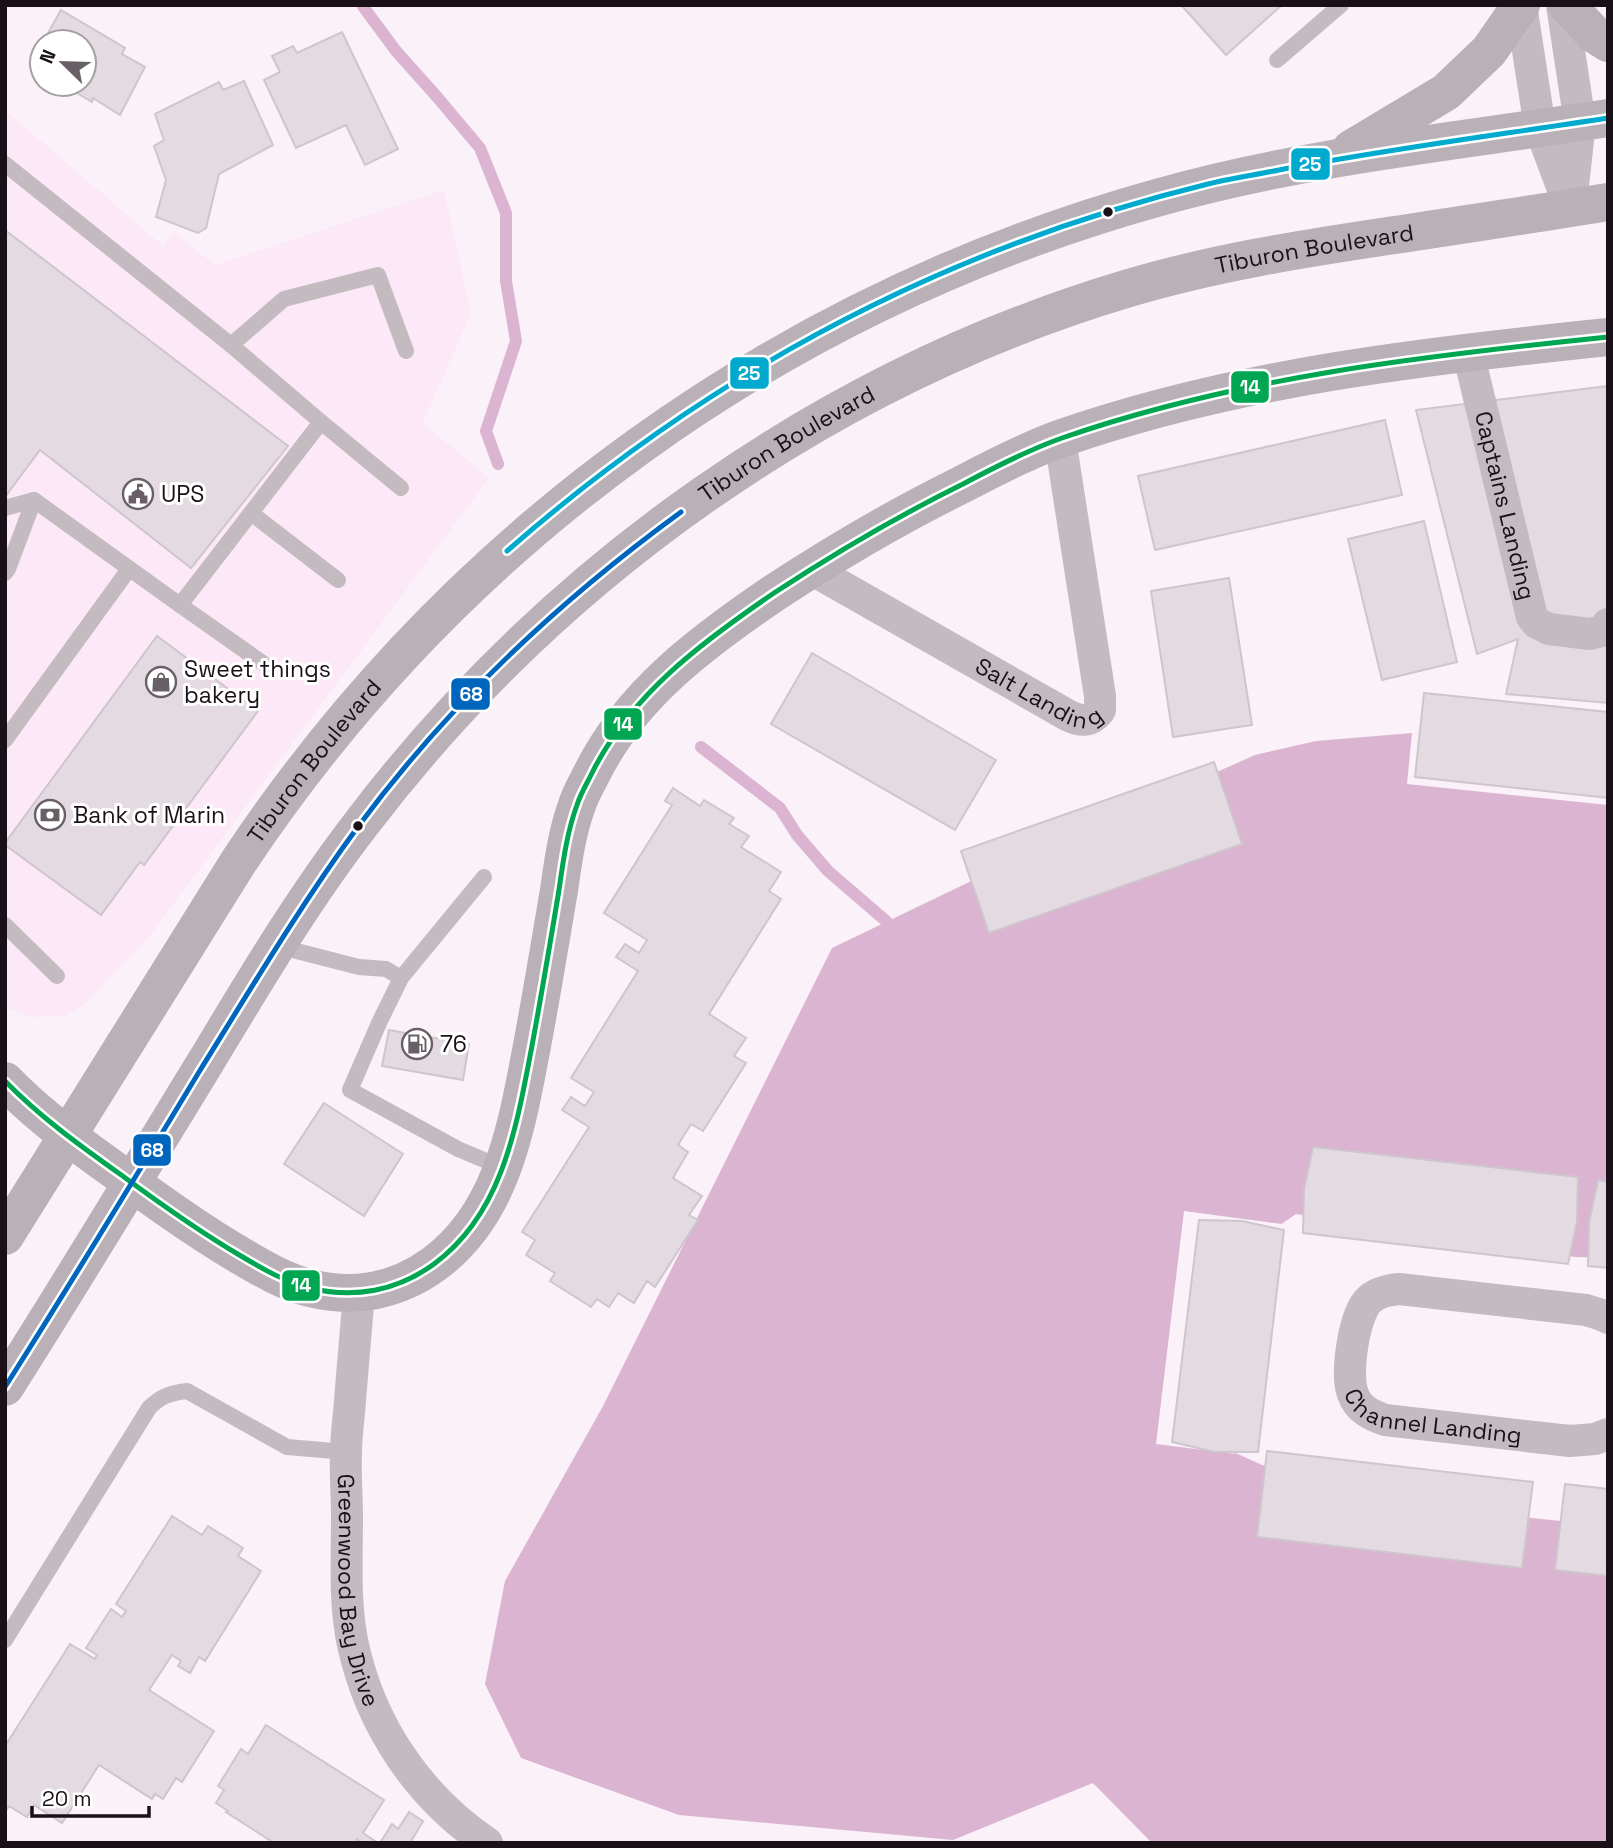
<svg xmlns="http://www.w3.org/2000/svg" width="1613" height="1848" font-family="'Space Grotesk',sans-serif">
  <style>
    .built { fill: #fde8f7 }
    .water { fill: #dbb4d2 }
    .pier { fill: #faf2f8 }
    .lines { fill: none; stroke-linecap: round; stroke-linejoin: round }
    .stream { stroke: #dbb4d2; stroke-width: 12 }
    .building { fill: #e3dbe1; stroke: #cec6cc; stroke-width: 2 }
    .lane { stroke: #c4bbc1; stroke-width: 16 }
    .street { stroke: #c4bbc1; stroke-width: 32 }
    .secondary { stroke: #bab0b7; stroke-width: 38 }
    .bus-1-casing { stroke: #fff; stroke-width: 10 }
    .bus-2-casing { stroke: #fff; stroke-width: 10 }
    .bus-3-casing { stroke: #fff; stroke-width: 10 }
    .bus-1 { stroke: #00a9ce; stroke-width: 5 }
    .bus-2 { stroke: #00a651; stroke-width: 5 }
    .bus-3 { stroke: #0065bd; stroke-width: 5 }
    .bus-dot { fill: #191117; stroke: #fff; stroke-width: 2.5 }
    .labels { text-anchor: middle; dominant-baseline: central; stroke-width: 6; stroke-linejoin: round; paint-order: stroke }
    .street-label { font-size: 23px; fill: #191117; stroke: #fff }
    .poi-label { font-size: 23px; fill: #191117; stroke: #fff; text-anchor: start }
    .line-badge { stroke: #fff; stroke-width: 2.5 }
    .badge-label { font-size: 19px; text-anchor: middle; font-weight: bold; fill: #fff }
  </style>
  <rect width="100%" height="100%" fill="#faf2f8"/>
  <path class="built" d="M5,110L163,246L174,232L215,265L444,190L471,313L423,423L489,478L149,937L83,1006L64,1016L32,1017L5,1007Z"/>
  <path class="water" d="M1412,733L1608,748V1258L1575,1257L1296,1214L1257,1241L1229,1450L1262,1465L1532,1518L1608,1526V1843H1152L1093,1783L953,1840L679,1815L521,1758L485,1684L505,1581L603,1406L832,948L965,884L1255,755L1316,741Z"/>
  <g class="pier">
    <path d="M1412,733L1608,748V805L1407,784Z"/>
    <path d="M1184,1211L1282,1224L1257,1241L1229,1450L1236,1454L1156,1444Z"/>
  </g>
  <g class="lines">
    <g class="stream">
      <path d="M362,5L396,51L438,98L480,148L506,213V281L516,341L486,431L498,464"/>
      <path d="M701,747L780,808L797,835L828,871L886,921"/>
    </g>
  </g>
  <g class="building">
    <path d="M1181,5H1282L1226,55Z"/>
    <path d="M61,10L125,48L122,54L145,67L120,115L93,98L92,102L62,84H84V42H43Z"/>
    <path d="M342,32L398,149L365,165L346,125L296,148L264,80L280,72L272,56L293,46L297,53Z"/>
    <path d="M42,44V72L30,65Z"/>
    <path d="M244,81L273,145L219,174L206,228L198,233L156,217L166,180L154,146L164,140L155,114L219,82L223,90Z"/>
    <path d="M5,230L288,446L191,568L40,450L5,497Z"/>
    <path d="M1608,386V703L1506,694L1518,639L1477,654L1416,410Z"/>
    <path d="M1385,420L1402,495L1155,550L1138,476Z"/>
    <path d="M1424,521L1457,662L1382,680L1348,539Z"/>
    <path d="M1229,578L1252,725L1173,737L1151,591Z"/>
    <path d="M157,636L258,711L144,865L140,862L101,915L5,845V843Z"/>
    <path d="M812,653L996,760L955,830L771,724Z"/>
    <path d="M1424,693L1608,712V798L1415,777Z"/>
    <path d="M1214,762L1242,844L989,933L961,851Z"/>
    <path d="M673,788L700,806L704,800L734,818L729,824L749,836L741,847L781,872L769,891L781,899L709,1014L746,1038L734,1056L746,1063L703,1131L691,1124L678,1145L688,1152L673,1178L702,1196L689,1215L698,1220L655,1287L647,1281L634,1303L618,1293L609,1307L597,1299L591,1307L550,1281L555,1273L526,1255L535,1240L522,1232L589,1127L562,1110L571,1097L585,1106L594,1092L571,1078L638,971L616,957L625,944L639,953L647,940L604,913L672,805L665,801Z"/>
    <path d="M389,1030L469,1044L463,1080L382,1066Z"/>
    <path d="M324,1103L403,1154L364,1216L284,1164Z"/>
    <path d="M1313,1147L1578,1177L1577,1221L1568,1264L1303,1233L1304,1189Z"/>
    <path d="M1598,1180L1608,1182V1268L1588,1266L1589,1223Z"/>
    <path d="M1199,1220L1242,1221L1284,1230L1258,1452H1215L1172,1442Z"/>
    <path d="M1267,1451L1533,1482L1522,1568L1257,1537Z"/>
    <path d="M1565,1484L1608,1489V1576L1555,1570Z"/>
    <path d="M172,1516L202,1535L208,1526L243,1548L238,1556L261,1571L205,1661L199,1657L190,1673L178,1666L181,1661L172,1655L149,1690L214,1731L182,1782L176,1778L163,1799L155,1794L152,1799L99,1765L62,1823L34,1805L27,1817L9,1806L5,1812V1746L70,1644L95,1659L97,1655L86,1648L111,1609L122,1617L126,1611L116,1604Z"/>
    <path d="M266,1725L384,1800L363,1833L378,1843H362L357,1839L355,1843H274L226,1812L228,1811L216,1803L224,1790L218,1786L241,1749L248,1754Z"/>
    <path d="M409,1812L423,1821L410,1843H380L392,1824L398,1829Z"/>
  </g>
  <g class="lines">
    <g class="lane">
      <path d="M1277,60L1341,5"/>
      <path d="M5,164L231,345L321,422L401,488"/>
      <path d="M231,345L284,299L378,275L406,351"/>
      <path d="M34,500L180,605L321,422"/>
      <path d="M5,508L34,500L8,569L5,573"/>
      <path d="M251,513L338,580"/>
      <path d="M180,605L264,664"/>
      <path d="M5,740L129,569"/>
      <path d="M484,877L401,978L379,1023L350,1090L458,1149L503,1168"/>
      <path d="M5,925L57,976"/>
      <path d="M277,946L359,967L386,969L401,978"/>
      <path d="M5,1640L149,1408C161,1396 170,1393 187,1391L287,1447L346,1452"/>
    </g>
    <g class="street">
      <path d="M1521,5L1540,128L1570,208"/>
      <path d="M1562,5L1580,123L1571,203"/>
      <path id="s1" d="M1468,352L1532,617L1537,623L1549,629L1590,634L1602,631L1608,624"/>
      <path id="s2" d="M811,569L1069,716C1082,722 1091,722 1100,710V696L1060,439"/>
      <path id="s3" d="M359,1293C356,1329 353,1364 350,1400C349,1417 346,1435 346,1453C345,1474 347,1496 347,1517C347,1560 344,1603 353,1645C371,1726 418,1796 487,1843"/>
      <path id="s4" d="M1608,1318L1599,1314L1586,1310L1399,1289C1389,1290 1377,1292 1369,1300C1354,1314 1345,1375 1353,1394C1358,1409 1371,1415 1385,1420L1570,1441L1595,1439L1608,1434"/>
    </g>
    <g class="secondary">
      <path d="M1567,5L1594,34L1608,43"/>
      <path d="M1351,149L1446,92L1489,51L1521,5"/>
      <path d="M5,1081C41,1118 82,1147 124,1177C162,1205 200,1232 241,1256C263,1269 285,1282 310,1288C354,1299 397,1291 434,1264C502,1214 516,1129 531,1051C541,998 550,944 559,890C563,862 567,832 577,805C580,795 586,785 591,775C630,695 702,642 774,593C835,553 898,516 963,484C995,467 1028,450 1062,438C1238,377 1424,356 1608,337"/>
      <path id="s5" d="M5,1236L239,861C457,534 782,302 1160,197C1305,156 1460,141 1608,118"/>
      <path id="s6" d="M5,1387C73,1280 139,1171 205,1063C254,982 303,899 361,824C552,572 826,378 1129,288C1213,263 1301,249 1388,236C1461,225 1535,214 1608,202"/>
    </g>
    <g class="bus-1-casing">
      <path id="bus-1" d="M507,551C710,373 945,248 1208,184C1231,178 1255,175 1279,170C1388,149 1498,135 1608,118"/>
    </g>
    <g class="bus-2-casing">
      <path id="bus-2" d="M5,1081C41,1118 82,1147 124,1177C162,1205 200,1232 241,1256C263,1269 285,1282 310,1288C354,1299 397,1291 434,1264C502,1214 516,1129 531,1051C541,998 550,944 559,890C563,862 567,832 577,805C580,795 586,785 591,775C630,695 702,642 774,593C835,553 898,516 963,484C995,467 1028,450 1062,438C1238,377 1424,356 1608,337"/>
    </g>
    <g class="bus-3-casing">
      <path id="bus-3" d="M5,1387C71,1283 135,1178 199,1072C250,990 300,906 357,828C447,706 559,601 681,512"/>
    </g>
    <use href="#bus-1" class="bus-1"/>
    <use href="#bus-2" class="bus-2"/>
    <use href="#bus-3" class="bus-3"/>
  </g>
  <defs>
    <g id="civic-ring" transform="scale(1.575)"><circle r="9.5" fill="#fff" stroke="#686066" stroke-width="1.5"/><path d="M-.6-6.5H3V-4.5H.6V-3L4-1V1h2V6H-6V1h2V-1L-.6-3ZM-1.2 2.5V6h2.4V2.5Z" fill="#686066"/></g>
    <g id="shop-ring" transform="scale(1.575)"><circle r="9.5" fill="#fff" stroke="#686066" stroke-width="1.5"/><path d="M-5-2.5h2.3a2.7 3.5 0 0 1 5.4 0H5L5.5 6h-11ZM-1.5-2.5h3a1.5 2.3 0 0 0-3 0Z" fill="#686066"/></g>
    <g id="bank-ring" transform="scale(1.575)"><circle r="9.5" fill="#fff" stroke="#686066" stroke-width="1.5"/><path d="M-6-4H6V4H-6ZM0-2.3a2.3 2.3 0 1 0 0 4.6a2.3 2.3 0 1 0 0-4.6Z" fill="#686066"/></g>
    <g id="fuel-ring" transform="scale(1.575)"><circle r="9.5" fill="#fff" stroke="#686066" stroke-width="1.5"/><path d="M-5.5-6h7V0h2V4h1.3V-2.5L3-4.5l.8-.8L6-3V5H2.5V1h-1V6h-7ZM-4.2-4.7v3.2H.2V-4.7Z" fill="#686066"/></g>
  </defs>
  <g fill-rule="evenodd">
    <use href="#civic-ring" x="138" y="494"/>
    <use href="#shop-ring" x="161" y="682"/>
    <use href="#bank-ring" x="50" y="815"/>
    <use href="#fuel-ring" x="417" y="1044"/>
  </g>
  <g class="bus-dot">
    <circle cx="1108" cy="212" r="6"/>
    <circle cx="358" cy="826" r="6"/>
  </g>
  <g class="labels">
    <g class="street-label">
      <text stroke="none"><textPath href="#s6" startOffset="1808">Tiburon Boulevard</textPath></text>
      <text stroke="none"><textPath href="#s6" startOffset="1241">Tiburon Boulevard</textPath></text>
      <text stroke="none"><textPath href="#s1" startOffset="158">Captains Landing</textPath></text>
      <text stroke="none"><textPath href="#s2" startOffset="261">Salt Landing</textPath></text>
      <text stroke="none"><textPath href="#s5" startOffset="567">Tiburon Boulevard</textPath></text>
      <text stroke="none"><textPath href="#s4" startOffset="430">Channel Landing</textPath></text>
      <text stroke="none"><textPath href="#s3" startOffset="299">Greenwood Bay Drive</textPath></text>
    </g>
    <g class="poi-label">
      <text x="161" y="494">UPS</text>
      <text x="184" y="669">Sweet things<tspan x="184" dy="26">bakery</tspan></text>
      <text x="73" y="815">Bank of Marin</text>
      <text x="440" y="1044">76</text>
    </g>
  </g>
  <g class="line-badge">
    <rect x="1290" y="147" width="41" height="34" rx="7" fill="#00a9ce"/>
    <rect x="729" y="356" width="41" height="34" rx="7" fill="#00a9ce"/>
    <rect x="1230" y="370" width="40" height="34" rx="7" fill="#00a651"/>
    <rect x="450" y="677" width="41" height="34" rx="7" fill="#0065bd"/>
    <rect x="603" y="707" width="40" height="34" rx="7" fill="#00a651"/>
    <rect x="132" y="1133" width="40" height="34" rx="7" fill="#0065bd"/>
    <rect x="281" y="1269" width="40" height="33" rx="7" fill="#00a651"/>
  </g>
  <g class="badge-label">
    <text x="1310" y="171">25</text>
    <text x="749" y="380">25</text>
    <text x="1250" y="394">14</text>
    <text x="471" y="701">68</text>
    <text x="623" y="731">14</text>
    <text x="152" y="1157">68</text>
    <text x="301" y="1292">14</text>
  </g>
  <rect width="1613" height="1848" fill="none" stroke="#191117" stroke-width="14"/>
  <g transform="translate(63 63) rotate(293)"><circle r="33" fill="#ffffff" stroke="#a3a0a2" stroke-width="2"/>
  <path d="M0-5L12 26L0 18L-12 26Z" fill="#686066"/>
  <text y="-10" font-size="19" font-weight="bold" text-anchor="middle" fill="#191117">N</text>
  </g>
  <path d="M32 1806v10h117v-10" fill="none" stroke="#191117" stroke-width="3.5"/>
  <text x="42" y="1806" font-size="21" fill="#191117" stroke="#ffffff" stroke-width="5" paint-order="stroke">20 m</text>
</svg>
